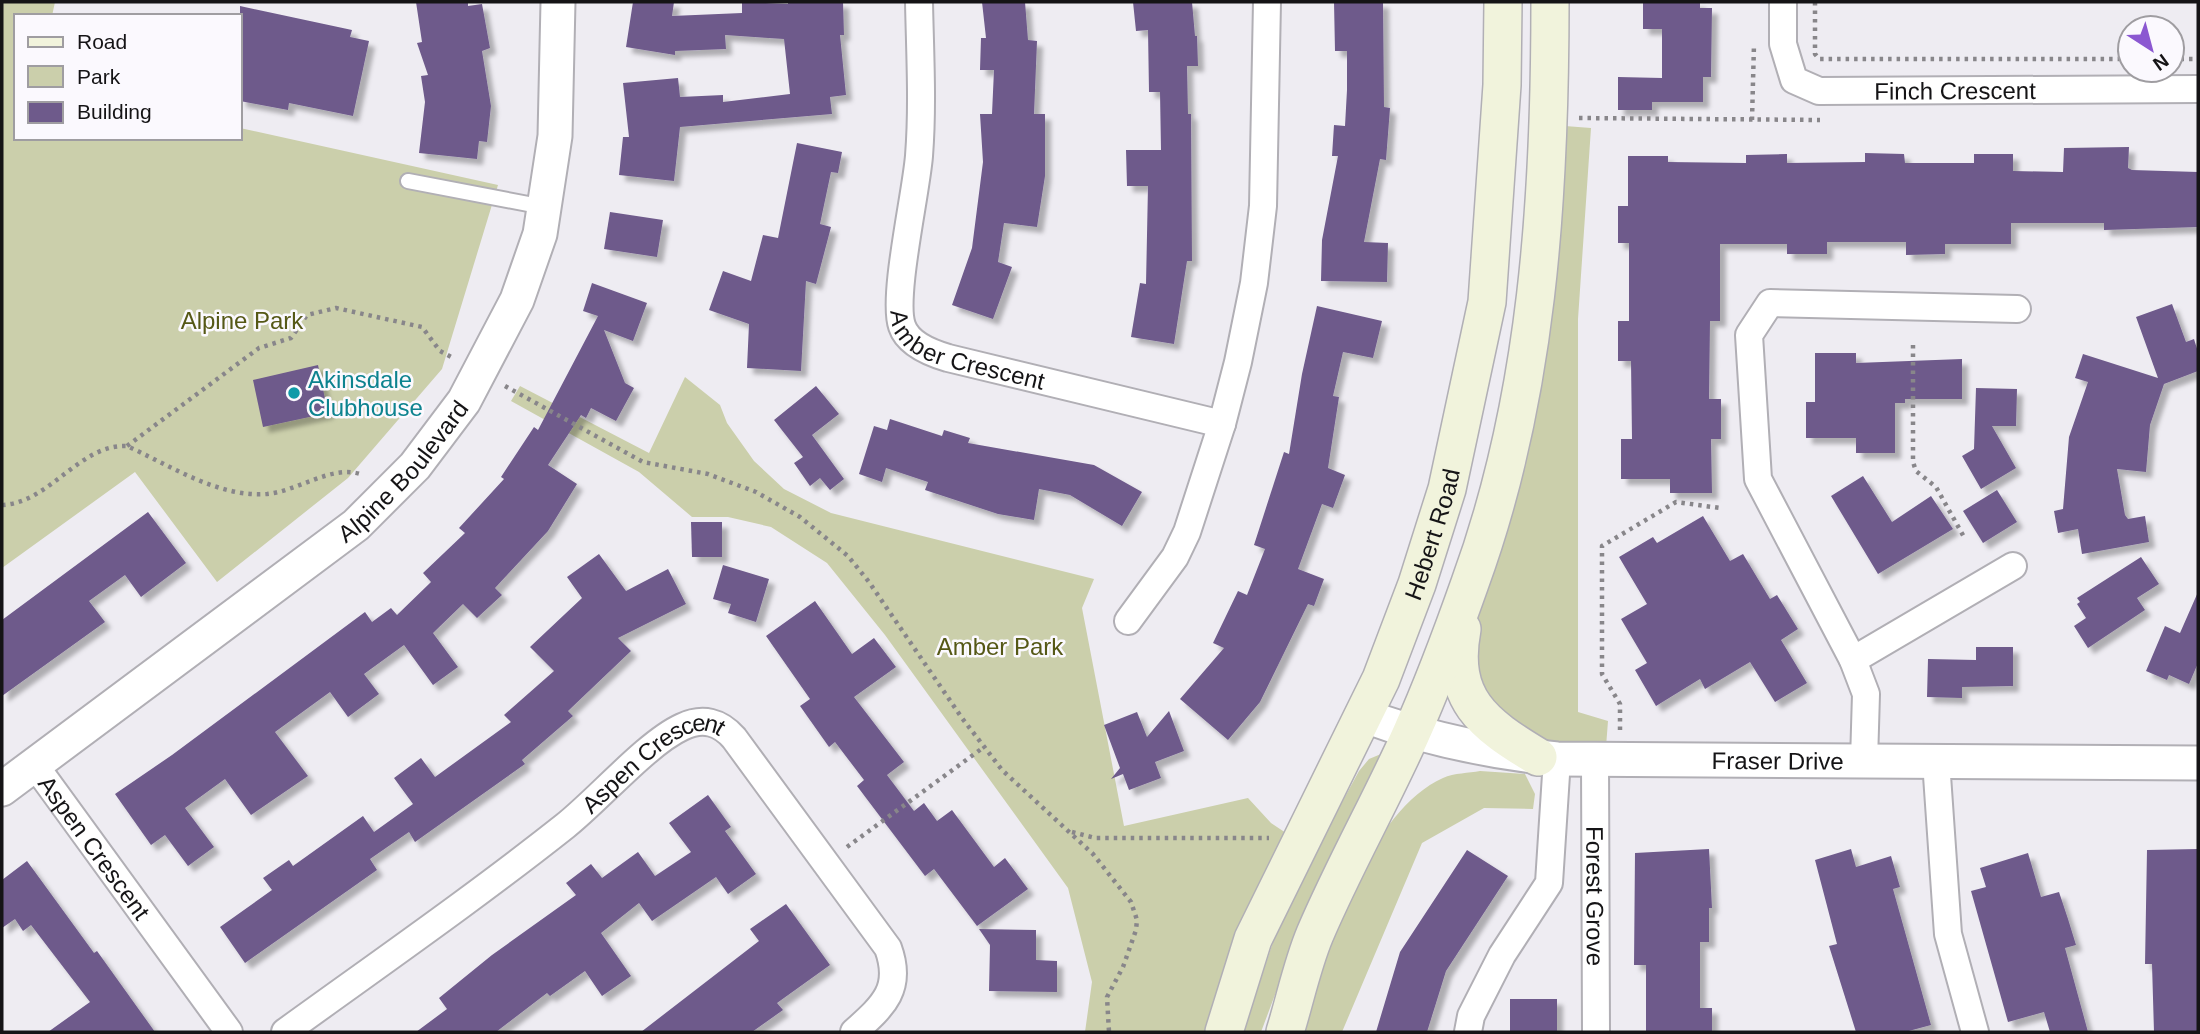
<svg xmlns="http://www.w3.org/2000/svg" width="2200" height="1034" font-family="Helvetica,sans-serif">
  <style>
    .green { fill: #cbcfab }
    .building { fill: #6e5a8b; filter: url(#shadow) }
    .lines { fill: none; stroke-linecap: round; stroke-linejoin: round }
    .service-casing { stroke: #b1afb5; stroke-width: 18 }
    .minor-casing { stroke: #b1afb5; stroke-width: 30 }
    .tertiary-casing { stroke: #b1afb5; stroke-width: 37 }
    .secondary-casing { stroke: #b1afb5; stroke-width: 40 }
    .path { stroke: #88868a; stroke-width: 4.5; stroke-dasharray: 3.5 5; stroke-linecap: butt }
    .service { stroke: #fff; stroke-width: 14 }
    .minor { stroke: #fff; stroke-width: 26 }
    .tertiary { stroke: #fff; stroke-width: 33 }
    .secondary { stroke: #f1f3dc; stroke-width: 37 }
    .culture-dot { fill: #0f9aa8; stroke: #fbf9fe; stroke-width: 2.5 }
    .labels { text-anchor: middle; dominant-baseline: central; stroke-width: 5; stroke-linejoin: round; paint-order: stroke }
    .street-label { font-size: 24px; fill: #151416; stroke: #fbf9fe }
    .park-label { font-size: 24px; fill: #555816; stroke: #fbf9fe }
    .culture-label { font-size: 24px; fill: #0d838f; stroke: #fbf9fe; text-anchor: start }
  </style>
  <defs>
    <filter id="shadow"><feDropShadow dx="6" dy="6" stdDeviation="2" flood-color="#0004"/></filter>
  </defs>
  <rect width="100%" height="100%" fill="#eeecf2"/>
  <g class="green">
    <path d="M2,2H55L52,16H16V138H240V128L498,185L442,369L348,478L217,582L135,472L2,568Z"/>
    <path d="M1565,126L1591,128L1578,319V712L1608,721L1606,747C1518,747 1477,714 1472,624Z"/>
    <path d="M685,377L720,405L727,423L754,461L784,489L831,513L1094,579L1082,608L1124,826L1248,798L1271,823L1286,833C1251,897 1224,961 1206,1032H1085L1092,982L1068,888L885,635L827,563L771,527L728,517H692L639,472L511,401L520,386L649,453Z"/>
    <path d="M1381,754L1384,756L1311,899L1261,1032H1243L1284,909L1359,771L1369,759Z"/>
    <path d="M1480,771L1525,774L1535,794L1533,809L1484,808L1422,843L1342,1032H1296C1322,957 1367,812 1443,778C1454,773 1469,773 1480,771Z"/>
  </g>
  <g class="building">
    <path d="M416,2H468V6L482,4L490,48L482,51L491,106L487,142L479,141L477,159L419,153L425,102L421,76L428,75L417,43L422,42Z"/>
    <path d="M633,2H674L672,16L742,13V2L788,4V2H843L844,35H840L846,95L830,97L832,114L680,127L674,181L619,175L623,137H629L623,83L678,78L680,97L723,95V102L790,94L784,39L725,35L726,49L675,51V55L626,47Z"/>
    <path d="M982,2H1025L1028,40L1037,41L1034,114H1045V176L1037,227L1004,223L998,262L1012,267L993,319L952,305L972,248L983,162L980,114H992L994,70H980L981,38H986Z"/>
    <path d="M1133,2H1192L1195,36H1197L1198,66H1187L1188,114H1191L1192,261H1187L1174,344L1131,337L1140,283L1146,284L1148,186H1127L1126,150H1161L1160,92H1149L1148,30L1136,31Z"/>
    <path d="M1334,2H1383L1384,107L1390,108L1386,160L1380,159L1364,242L1388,243L1387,282L1321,281L1322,240L1338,156H1332L1334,125L1345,126L1347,90V51H1335Z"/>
    <path d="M1643,2H1700V8H1712L1711,77H1703V102H1652V110H1618V77L1662,78V29H1643Z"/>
    <path d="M240,6L352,30L350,37L369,41L353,116L289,103L288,110L240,101Z"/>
    <path d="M797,143L842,152L838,173L831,172L820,224L831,227L816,284L806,281L801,371L747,368L749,324L709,310L723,271L751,281L763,235L778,238Z"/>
    <path d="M2129,147L2128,168L2132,170L2198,172V227L2104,230V223H2011V244H1945V254L1906,255V242H1827V254H1787V244H1720V321H1710L1709,399H1721V439H1711L1712,493H1670V479H1621V439H1632L1631,361H1618V321H1629V243H1618V206H1628V156H1668V162L1746,163V155L1787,154V163L1865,162V153L1904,154L1905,163H1974V154H2013V171L2063,172L2064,148Z"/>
    <path d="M610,212L663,220L657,257L604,249Z"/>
    <path d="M592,283L647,303L633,341L604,330L625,383L634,388L616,421L591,408L586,418L581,415L548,465L577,484L548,531L495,588L502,595L477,618L463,604L433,633L458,667L433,685L404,645L364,674L379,694L348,717L330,692L275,732L308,776L251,815L225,779L185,808L214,847L188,866L165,835L151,845L115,794L172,755L365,612L372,622L391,608L397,615L431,582L423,573L465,533L459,528L504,479L501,477L534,427L538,430L598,316L583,311Z"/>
    <path d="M2172,304L2186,342L2194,339L2198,352V371L2164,384L2150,425L2146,472L2117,469L2125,515L2128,519L2145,516L2149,542L2082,554L2078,529L2058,533L2054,511L2063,509L2069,437L2088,382L2075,378L2083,354L2158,378L2136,317Z"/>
    <path d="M1317,306L1382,321L1373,358L1343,352L1333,396L1339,397L1328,468L1345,475L1333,508L1322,504L1298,569L1324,579L1314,606L1308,604L1260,702L1228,740L1180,699L1224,648L1213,643L1238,591L1247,595L1265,549L1254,545L1284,452L1289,454L1302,374Z"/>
    <path d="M1815,353H1856V363L1962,359V399H1905V403H1895V453H1856V438H1806V402H1815Z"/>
    <path d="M318,365L328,413L263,427L253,380Z"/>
    <path d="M816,386L839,414L812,435L844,479L830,490L820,478L810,486L794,463L803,457L774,420Z"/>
    <path d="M1976,388L2017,389L2016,426H1992L2016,468L1981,489L1962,456L1974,449Z"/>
    <path d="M890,419L942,436L944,430L970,438L968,443L1094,465L1142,492L1122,526L1070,495L1039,489L1034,520L998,514L925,490L928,482L886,468L882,482L859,474L874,426L887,430Z"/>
    <path d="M1863,476L1892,522L1931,496L1953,529L1878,574L1831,496Z"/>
    <path d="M1997,490L2017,522L1983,543L1963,511Z"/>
    <path d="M148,512L186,563L141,597L125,575L89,601L105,622L2,696V620Z"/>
    <path d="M1703,516L1730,561L1743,554L1770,599L1777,595L1798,629L1781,640L1807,683L1775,702L1750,662L1705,689L1700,679L1656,706L1635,670L1647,663L1621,619L1647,604L1619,557L1653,537L1657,543Z"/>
    <path d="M691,522H722V557H692Z"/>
    <path d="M599,554L626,591L668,569L686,604L618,638L631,651L568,711L573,716L522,760L525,764L415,842L409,832L370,859L377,870L245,963L220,927L272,890L263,878L289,860L293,866L363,816L374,832L413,804L394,778L421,758L435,777L511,722L504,715L554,671L530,647L582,598L567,577Z"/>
    <path d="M2141,557L2159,584L2137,598L2145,610L2088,648L2074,626L2086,618L2077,604L2080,602L2077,598Z"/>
    <path d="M723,565L769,579L756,622L728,613L731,604L713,599Z"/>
    <path d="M2198,592V663L2189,684L2169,675L2167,680L2146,671L2165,626L2180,633Z"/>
    <path d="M815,601L852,654L874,638L896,667L854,697L904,762L887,775L914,811L924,803L937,821L952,810L994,867L1005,858L1028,889L977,926L934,869L925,876L857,786L864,780L835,742L829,747L800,706L810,699L766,636Z"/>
    <path d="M1976,647H2013V686L1962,687V698L1927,697L1928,659L1976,660Z"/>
    <path d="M1169,711L1184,751L1155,762L1161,778L1129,790L1123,774L1111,779L1120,768L1104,725L1137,712L1147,737Z"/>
    <path d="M708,795L731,827L725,831L756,874L728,894L716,877L652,921L639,903L601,933L631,976L602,996L585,971L550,996L547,993L496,1032H416L447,1009L439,998L492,955L576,895L566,883L591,864L602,878L638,852L655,876L691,852L669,823Z"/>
    <path d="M1709,849L1712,908H1709V942H1700V1008H1712V1032H1646V965H1634L1635,853Z"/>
    <path d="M1851,849L1856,867L1891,856L1900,887L1893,889L1931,1025L1905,1032H1856L1829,946L1837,944L1815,860Z"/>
    <path d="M2198,849V1032H2154L2152,964H2145L2147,850Z"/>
    <path d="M1467,850L1508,876L1446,971L1427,1032H1376L1400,952Z"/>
    <path d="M2028,853L2041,897L2059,892L2068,919L2076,945L2065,948L2088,1032H2050L2044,1012L2008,1022L1971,891L1986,887L1980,868Z"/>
    <path d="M27,861L94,953L97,951L155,1032H48L90,1002L31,925L23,931L15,919L2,928V880Z"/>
    <path d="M786,904L830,965L777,1003L783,1010L752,1032H641L759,941L750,929Z"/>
    <path d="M979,929L1036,930V960L1057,961V992L989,991L990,945Z"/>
    <rect x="1510" y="999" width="47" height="33"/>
  </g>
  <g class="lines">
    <g class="service-casing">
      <path id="service" d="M408,181L544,207"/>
    </g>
    <g class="minor-casing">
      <g id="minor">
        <path id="s1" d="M919,2C920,53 923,105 919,156C916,194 892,297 902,326C908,344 931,353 948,358L1222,424"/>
        <path id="s2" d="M1783,2V44L1794,80L1819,91L2198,89"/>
        <path d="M1128,621L1175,557L1187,532L1222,424L1238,362L1254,283L1263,206L1267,2"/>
        <path d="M1853,660L2013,566"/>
        <path id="s3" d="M1595,760L1596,1032"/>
        <path d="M1864,761L1866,694L1853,660L1758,479L1749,335L1770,303L2017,309"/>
        <path d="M1936,761L1948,934L1975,1032"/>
        <path id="s4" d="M34,764L229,1032"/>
        <path id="s5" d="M285,1032C379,964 474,898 565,826C598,800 647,743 682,727C703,717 720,722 734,738L888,948C903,989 883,1006 854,1032"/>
        <path d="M1468,1032L1471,1016L1502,955L1549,883L1557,759"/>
      </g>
    </g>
    <g class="tertiary-casing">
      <g id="tertiary">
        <path id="s6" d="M1365,716C1427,739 1491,752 1557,759L2198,763"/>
        <path id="s7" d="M2,789L356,525L415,466L464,401L517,300L540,234L555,136L558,2"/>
      </g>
    </g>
    <g class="secondary-casing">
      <g id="secondary">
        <path d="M1462,629C1449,699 1483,724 1538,757"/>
        <path id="s8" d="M1224,1032L1253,939L1381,679L1417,584L1447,489L1487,302L1502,85L1503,2"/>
        <path d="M1285,1032C1295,1000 1302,965 1315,934C1344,866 1381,801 1411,734C1433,685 1452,634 1470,583C1538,397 1550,197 1550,2"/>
      </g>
    </g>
    <g class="path">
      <path d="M1815,2V54L1819,59H2130"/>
      <path d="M2172,59H2198"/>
      <path d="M1579,118L1820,120"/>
      <path d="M1752,120L1754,44"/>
      <path d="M1913,345V462L1916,471L1936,487L1964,537"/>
      <path d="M505,386L643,462L708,474L756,492L800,517L848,556L869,582L962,718L1002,770L1093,854L1131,902L1137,920L1136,930L1123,967L1107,997L1109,1032"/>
      <path d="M127,446L259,348L291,338L307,315L336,308L422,327L440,351L455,359"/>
      <path d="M2,505C50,503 79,444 127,446C169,465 219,498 267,494C298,491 331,465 360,474"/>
      <path d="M1620,730V704L1602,674V546L1676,502L1720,508"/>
      <path d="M1072,832L1095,838H1269"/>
      <path d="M847,847L984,747"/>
    </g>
    <use href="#service" class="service"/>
    <use href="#minor" class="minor"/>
    <use href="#tertiary" class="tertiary"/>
    <use href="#secondary" class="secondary"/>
  </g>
  <circle class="culture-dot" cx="294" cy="393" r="7"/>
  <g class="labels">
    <g class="street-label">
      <text stroke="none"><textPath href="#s2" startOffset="243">Finch Crescent</textPath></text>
      <text stroke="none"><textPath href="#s1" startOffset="396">Amber Crescent</textPath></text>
      <text stroke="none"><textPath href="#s7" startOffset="513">Alpine Boulevard</textPath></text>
      <text stroke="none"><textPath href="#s8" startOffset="541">Hebert Road</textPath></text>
      <text stroke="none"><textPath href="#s6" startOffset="418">Fraser Drive</textPath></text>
      <text stroke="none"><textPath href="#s5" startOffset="460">Aspen Crescent</textPath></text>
      <text stroke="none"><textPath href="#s4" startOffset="103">Aspen Crescent</textPath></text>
      <text stroke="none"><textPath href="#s3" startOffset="136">Forest Grove</textPath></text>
    </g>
    <g class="park-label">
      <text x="242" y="320">Alpine Park</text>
      <text x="1000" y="646">Amber Park</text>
    </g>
    <g class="culture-label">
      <text x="308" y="379">Akinsdale<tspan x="308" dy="28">Clubhouse</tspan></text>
    </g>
  </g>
  <rect width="2200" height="1034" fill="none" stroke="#151416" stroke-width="7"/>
  <rect x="14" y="14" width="228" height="126" fill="#fbf9fe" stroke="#9f9da1" stroke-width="2"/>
  <rect x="28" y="37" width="35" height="10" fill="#f1f3dc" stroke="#9f9da1" stroke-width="2"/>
  <text x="77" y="49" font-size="21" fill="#151416">Road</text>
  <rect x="28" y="66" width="35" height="21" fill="#cbcfab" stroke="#9f9da1" stroke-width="2"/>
  <text x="77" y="84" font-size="21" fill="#151416">Park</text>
  <rect x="28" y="102" width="35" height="21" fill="#6e5a8b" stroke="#9f9da1" stroke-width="2"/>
  <text x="77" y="119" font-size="21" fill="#151416">Building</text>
  <g transform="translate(2151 49) rotate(144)"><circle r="33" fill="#fbf9fe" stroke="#9f9da1" stroke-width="2"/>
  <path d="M0-5L12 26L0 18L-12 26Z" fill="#8b58d1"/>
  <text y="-10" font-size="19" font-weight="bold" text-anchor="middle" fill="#151416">N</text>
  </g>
</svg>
